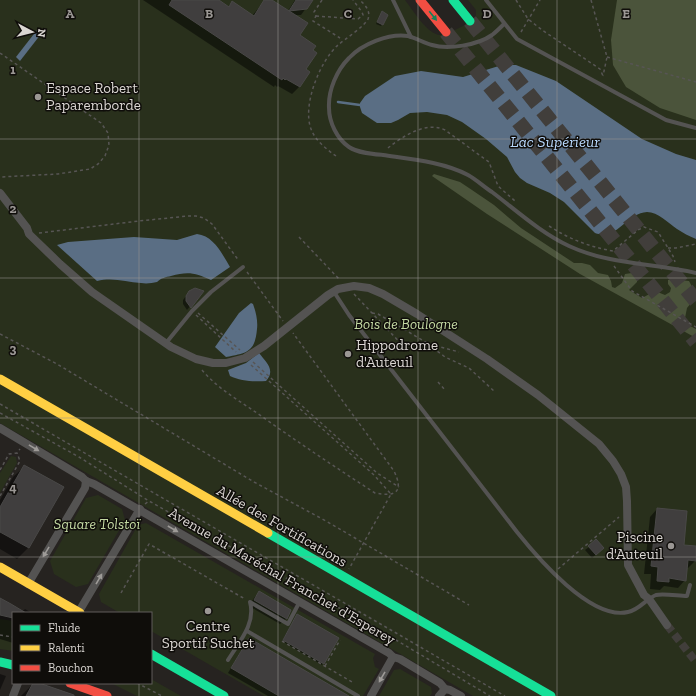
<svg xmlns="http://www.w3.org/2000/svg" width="696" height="696" font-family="'Zilla Slab',serif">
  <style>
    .green { fill: #29301c }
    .forest { fill: #4b543b }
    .water { fill: #5a6e84 }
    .shadow { fill: #0007 }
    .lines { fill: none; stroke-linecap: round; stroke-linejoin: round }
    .stream { stroke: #5a6e84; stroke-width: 2.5 }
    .building { fill: #403e3e; stroke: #494847 }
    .street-tunnel { stroke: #413e3b; stroke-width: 8; stroke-dasharray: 8 4; stroke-linecap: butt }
    .highway-tunnel { stroke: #413e3b; stroke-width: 15; stroke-dasharray: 15 8; stroke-linecap: butt }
    .path { stroke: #575554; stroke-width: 1.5; stroke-dasharray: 3 3; stroke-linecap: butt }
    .lane { stroke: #545352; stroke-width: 4 }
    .street { stroke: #545352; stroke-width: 8 }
    .fast { stroke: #16e098; stroke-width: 9 }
    .slow { stroke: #ffcf43; stroke-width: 9 }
    .jam { stroke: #f24e42; stroke-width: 9 }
    .oneway { fill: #138158 }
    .oneway2 { fill: #9e9b98 }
    .grid { fill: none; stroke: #9b9794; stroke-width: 1; stroke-opacity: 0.55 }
    .poi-dot { fill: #9b9794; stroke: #0f0d0a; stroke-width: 1.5 }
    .labels { text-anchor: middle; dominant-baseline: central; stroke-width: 3; stroke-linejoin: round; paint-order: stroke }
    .poi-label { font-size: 15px; fill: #dad6d2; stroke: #0f0d0a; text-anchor: start }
    .park-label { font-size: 15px; font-style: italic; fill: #c4d9a3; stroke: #0f0d0a }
    .street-label { font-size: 15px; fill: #dad6d2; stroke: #0f0d0a }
    .water-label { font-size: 16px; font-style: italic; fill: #b7d7fb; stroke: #0f0d0a }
    .grid-label { font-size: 13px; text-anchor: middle; font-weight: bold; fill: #9b9794; stroke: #0f0d0a; stroke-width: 3; stroke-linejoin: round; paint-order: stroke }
  </style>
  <rect width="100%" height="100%" fill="#262320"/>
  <g class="green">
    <path d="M0,0H405C412,9 428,35 440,35C449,34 464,25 473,21L476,17V10L468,0H696V696H473L0,423Z"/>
    <path d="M11,456L16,457L17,463L0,493V473Z"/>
    <path d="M98,495L122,509L125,520L88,584L76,587L54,574L50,561L86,498Z"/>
    <path d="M146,523L375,654L373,658L375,667L379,669L363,696H264L151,631V613H120L101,602L99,594L138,525Z"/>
    <path d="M0,619L13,621V651L0,649Z"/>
    <path d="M400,669L431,687L432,693L430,696H379L394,670Z"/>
    <path d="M151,679L181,696H137L111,683H151Z"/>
  </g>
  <g class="forest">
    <path d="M617,0H696V120L660,108L626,87L613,65L611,40Z"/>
    <path d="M434,174L460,182L472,190L494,205L521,228L574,263H582L590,265L598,273L608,275L611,281L612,287L615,288L622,283L625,274L632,273L637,274V282L629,290L642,298L655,291L665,295L670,292L671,288L668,284V280L671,279L689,281C696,293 696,298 687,308L684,323L696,329V338L580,274L487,214L432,176Z"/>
  </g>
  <g class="water">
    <path d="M37,30L41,34L20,61L16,57Z"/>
    <path d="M502,65H516L556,81L642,139L676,154L696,160V239C689,236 683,233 677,229C668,223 658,212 647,212C626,213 618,241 595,233L564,202L550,193L527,183L520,178L515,172L507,157L486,139L462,122L447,115L427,112L410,113L398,120L391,123H377L362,113L360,107V103L365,96L395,76L421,71L463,77Z"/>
    <path d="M197,234C214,236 222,254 230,267L211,280C196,273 188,271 171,276C166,277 161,278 157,282C152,283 147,284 141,283C126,282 113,277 97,281L57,245L68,242L134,237L177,240Z"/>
    <path d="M251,303L253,304C256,312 258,321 257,329C255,352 247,353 226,357L215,347L239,313Z"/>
    <path d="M259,353C266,362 276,370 266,381C255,382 240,381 230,376L228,370L246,363Z"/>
  </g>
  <g class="shadow">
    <path d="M143,0H217L228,7L232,3L252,16L265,0H270L288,11L295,0H312L301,15H293L298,36L312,50L305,69L309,72L299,87L292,94L278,86L277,87L275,85L274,87Z"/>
    <path d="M381,14L387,15L381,26L376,24Z"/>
    <path d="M189,292H202L187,310L183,304V300Z"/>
    <path d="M25,466L63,488L28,548L17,559L0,549V500L13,477Z"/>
    <path d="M657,509L683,546L696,547V560L688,568H686L685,580L678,588L664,586L660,590L650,589L651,574H644L650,517Z"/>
    <path d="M589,547L599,552L592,558L585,550Z"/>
    <path d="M259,593L290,610L286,619L280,624L249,606L254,598Z"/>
    <path d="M0,599L22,612L25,609L30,612L29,613H13V643L0,639Z"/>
    <path d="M296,616L323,663L322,665L282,641Z"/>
    <path d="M249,639L347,696H268L228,673L245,644Z"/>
    <path d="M0,674L6,676L0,690Z"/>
    <path d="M32,685L42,696H21Z"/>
  </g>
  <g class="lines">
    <path class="stream" d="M338,102L360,105"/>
  </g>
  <g class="building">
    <path d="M172,0H219L229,7L232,1L254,16L264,0H272L308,23L300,35L316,46L313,50L317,53L306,69L310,72L300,87L286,79L285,80L283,78L282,80L169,5Z"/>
    <path d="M296,0H313L307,9L289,11Z"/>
    <path d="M382,11L388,15L383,25L377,22Z"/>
    <path d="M195,288L204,291L191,308L186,301V296L189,291Z"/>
    <path d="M24,465L64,487L29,548L0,532V507Z"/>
    <path d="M657,508L687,511L684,545L696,546V561L688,560L686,581L669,578V582L657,581L658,567L651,566Z"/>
    <path d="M596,539L604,548L596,555L588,546Z"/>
    <path d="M259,591L291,610L287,619L254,600Z"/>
    <path d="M0,598L11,604L26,613H13V618L0,615Z"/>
    <path d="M297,614L339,638L324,664L283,640Z"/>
    <path d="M249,638L316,677L349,696H279L231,668Z"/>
    <path d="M33,683H39L74,695V696H26Z"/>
  </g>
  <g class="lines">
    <path class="street-tunnel" d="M667,625L696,662"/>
    <g class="highway-tunnel">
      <path d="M470,21L696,301"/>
      <path d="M446,32L696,342"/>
    </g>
    <g class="path">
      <path d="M322,0L314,12L316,16L313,21L340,38"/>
      <path d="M516,0L528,19L542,30L600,69L603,76"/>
      <path d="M591,0L607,57L603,76"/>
      <path d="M316,16L358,19L363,15L362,12L353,0"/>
      <path d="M521,32L540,0"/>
      <path d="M0,53L101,123L108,133L109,145L105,156L98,164L90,169L58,174L0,177"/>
      <path d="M607,57L696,82"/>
      <path d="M388,148C403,136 426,121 445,130L489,162L498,186L515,201"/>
      <path d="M336,156C326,149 315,140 311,129C302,105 320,61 338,45C345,39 365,26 368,19C371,11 365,5 360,0"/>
      <path d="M549,226C569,239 590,247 613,251L638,230L644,227L658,232L673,256L675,262"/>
      <path d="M39,233L139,221L188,216H196L204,218L212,224L239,261"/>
      <path d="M299,237L340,280"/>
      <path d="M668,248H676L696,244"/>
      <path d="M614,266L632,291L696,327"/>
      <path d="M247,272L283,321"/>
      <path d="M354,294L408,351"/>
      <path d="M198,313L240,350"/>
      <path d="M372,313L378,314L429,344L459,352"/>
      <path d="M196,315L236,352"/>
      <path d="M0,334L57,364L254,482L326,521L469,605"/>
      <path d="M428,344L445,357L469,368L494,391"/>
      <path d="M253,362L377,473L399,487"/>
      <path d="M251,365L374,475L391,494L349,569"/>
      <path d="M202,370C217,388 238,400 257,413C296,441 335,467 375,493C396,497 404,492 394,471L293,333"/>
      <path d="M438,382L445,390"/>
      <path d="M0,404L505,696"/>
      <path d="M0,413L79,457L149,501"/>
      <path d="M0,470L9,454L17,453L20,449"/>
      <path d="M0,496L20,461L17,453"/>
      <path d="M145,504L149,501L396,640L490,696"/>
      <path d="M558,569L619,517"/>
      <path d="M121,593L149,544L245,599"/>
      <path d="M0,635L13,637"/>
      <path d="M282,641L352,682"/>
      <path d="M325,666L340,640"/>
      <path d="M137,683L162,696"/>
    </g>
    <g class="lane">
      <path d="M393,0L411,37"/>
      <path d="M486,0L517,39L666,120L696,128"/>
      <path d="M504,24C500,28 496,32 492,35C478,45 448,50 432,45C424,43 416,38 408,36C389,33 362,44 349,58C337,70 328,90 329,108C329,122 337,139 349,147C358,153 372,154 383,155C410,159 444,162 468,175C477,180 484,187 492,192C517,211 541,233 569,246C610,265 654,263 696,273"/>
      <path d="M334,292L349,315L517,532C537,557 591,621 628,612C639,610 646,599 656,595C663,593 679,596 687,596L690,585"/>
      <path d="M166,343L192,311L211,292L243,267"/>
      <path d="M247,631L358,696"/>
      <path d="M228,660C239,642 256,624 250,602L288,624L300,601"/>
    </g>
    <g class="street">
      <path d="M0,193L27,228L29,234L60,264L92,292L171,347L196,359L213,363H226L245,358L264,346L328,295L338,289L354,286L369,288L383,294L417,314L487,359L538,395L599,444L613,461L621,474L626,487L627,501L628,565L644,595L649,599L667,625"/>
      <path d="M0,428L82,477L86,481"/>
      <path d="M86,481L94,484L389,653L393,657L400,659L440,683L445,689L450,690L461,696"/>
      <path d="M28,584L85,488L86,481"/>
      <path d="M78,613L140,509"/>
      <path d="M13,696L18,683"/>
      <path d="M371,696L393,657"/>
      <path d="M439,696L445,689"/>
    </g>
    <g class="fast">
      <path d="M453,0L470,21"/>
      <path d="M268,533L551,696"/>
      <path d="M151,654L224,696"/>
      <path d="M0,662L13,665"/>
    </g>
    <g class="slow">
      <path d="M0,379L268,533"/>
      <path d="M0,567L80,613"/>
    </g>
    <g class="jam">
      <path d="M420,0L446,32"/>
      <path d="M70,683L107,696"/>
    </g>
  </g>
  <defs><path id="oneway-solid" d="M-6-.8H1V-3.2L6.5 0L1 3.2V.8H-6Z"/></defs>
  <use class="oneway" href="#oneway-solid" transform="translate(433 16) rotate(51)"/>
  <g class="oneway2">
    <use href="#oneway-solid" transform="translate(34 448) rotate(31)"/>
    <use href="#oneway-solid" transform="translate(173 529) rotate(30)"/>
    <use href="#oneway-solid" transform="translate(46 552) rotate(121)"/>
    <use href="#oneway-solid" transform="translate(99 579) rotate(-60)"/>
    <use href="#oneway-solid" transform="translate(382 677) rotate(120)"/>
  </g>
  <path class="grid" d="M139,0V613M278,0V696M418,0V696M557,0V696M0,139H696M0,278H696M0,418H696M0,557H696M139,683V696"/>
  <g class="poi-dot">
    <circle cx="38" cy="97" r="4"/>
    <circle cx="348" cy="354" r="4"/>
    <circle cx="671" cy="546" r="4"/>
    <circle cx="208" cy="611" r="4"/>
  </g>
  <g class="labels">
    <g class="poi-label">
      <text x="46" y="88">Espace Robert<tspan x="46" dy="17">Paparemborde</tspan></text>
      <text x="356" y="345">Hippodrome<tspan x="356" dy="17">d'Auteuil</tspan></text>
      <text x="663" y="537" text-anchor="end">Piscine<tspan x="663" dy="17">d'Auteuil</tspan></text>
      <text x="208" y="626" text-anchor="middle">Centre<tspan x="208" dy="17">Sportif Suchet</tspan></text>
    </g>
    <g class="park-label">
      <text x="406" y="324">Bois de Boulogne</text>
      <text x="97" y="524">Square Tolstoï</text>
    </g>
    <g class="street-label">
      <text transform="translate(282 526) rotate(30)">Allée des Fortifications</text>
      <text transform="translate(282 576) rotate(30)">Avenue du Maréchal Franchet d'Esperey</text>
    </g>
    <g class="water-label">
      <text x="555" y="141">Lac Supérieur</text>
    </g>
  </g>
  <g class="grid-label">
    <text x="70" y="18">A</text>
    <text x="209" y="18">B</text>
    <text x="348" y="18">C</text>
    <text x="487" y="18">D</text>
    <text x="626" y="18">E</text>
    <text x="13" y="74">1</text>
    <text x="13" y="213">2</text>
    <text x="13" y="353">3</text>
    <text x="13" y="492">4</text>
  </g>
  <rect x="12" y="612" width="140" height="72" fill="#0f0d0a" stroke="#605d5a"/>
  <rect x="20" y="625" width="20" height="6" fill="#16e098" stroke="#605d5a"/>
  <text x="48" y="632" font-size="12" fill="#dad6d2">Fluide</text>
  <rect x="20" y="645" width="20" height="6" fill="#ffcf43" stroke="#605d5a"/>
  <text x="48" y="652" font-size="12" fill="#dad6d2">Ralenti</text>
  <rect x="20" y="665" width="20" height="6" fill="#f24e42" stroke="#605d5a"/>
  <text x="48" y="672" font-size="12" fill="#dad6d2">Bouchon</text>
  <g transform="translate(32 32) rotate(97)" stroke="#0f0d0a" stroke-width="3" paint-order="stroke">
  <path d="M0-3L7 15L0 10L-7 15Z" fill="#dad6d2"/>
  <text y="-6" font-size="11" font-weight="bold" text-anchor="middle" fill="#dad6d2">N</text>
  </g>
</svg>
